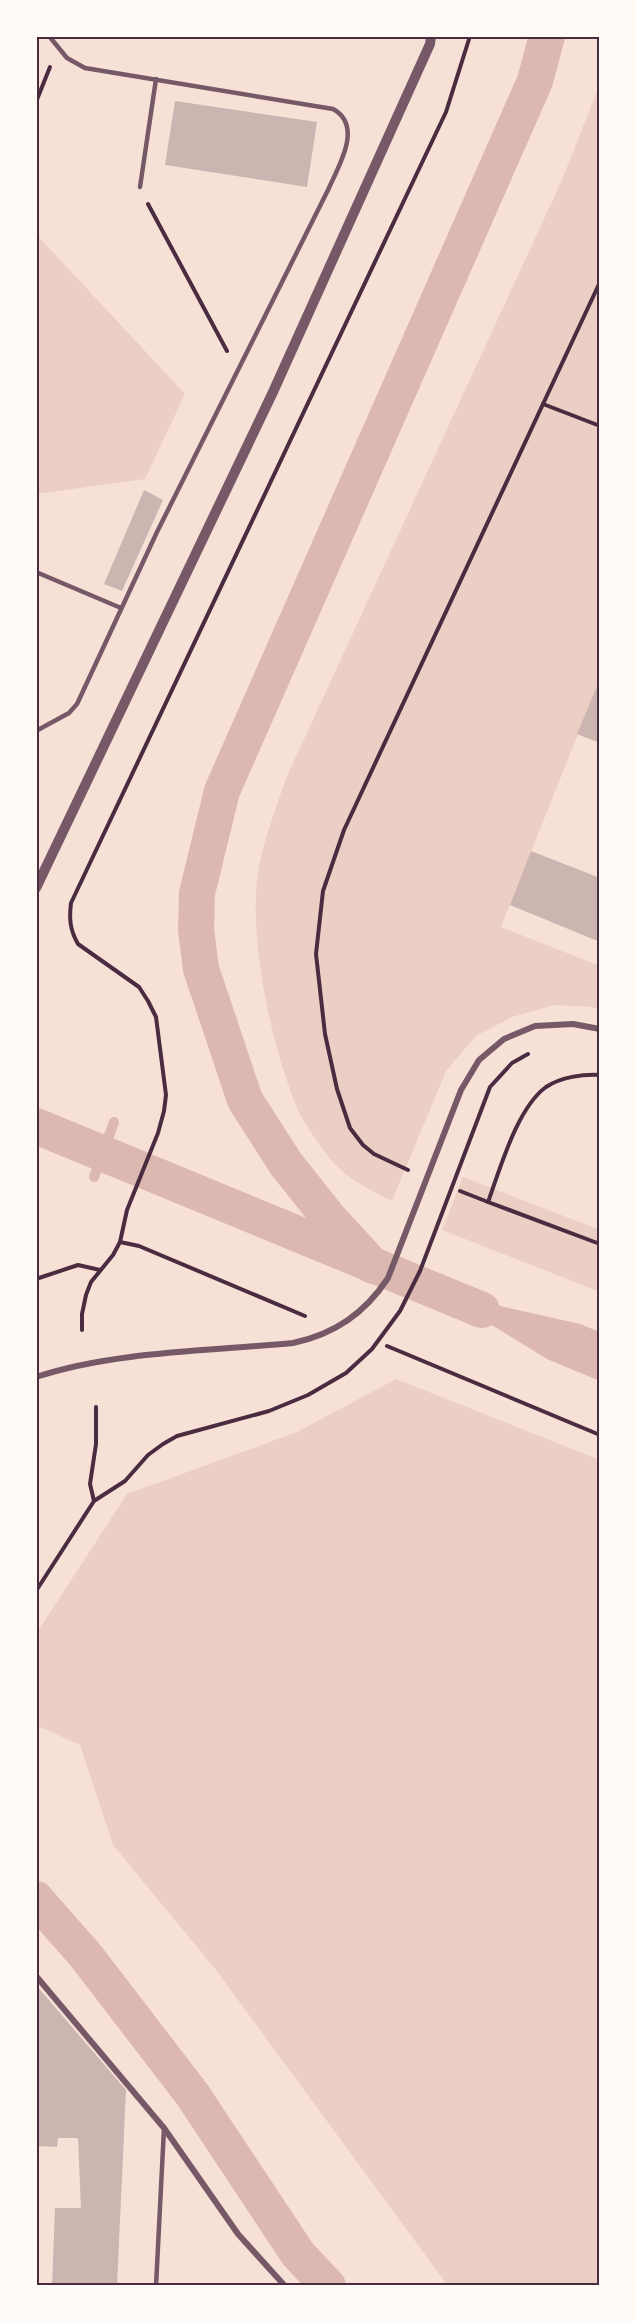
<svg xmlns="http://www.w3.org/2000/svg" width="636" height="2322" font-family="Karla,sans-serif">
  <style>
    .green { fill: #ebcfc5 }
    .water { fill: #dcb8b0 }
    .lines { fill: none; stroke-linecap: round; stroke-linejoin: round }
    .stream { stroke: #dcb8b0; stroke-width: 10 }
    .canal { stroke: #dcb8b0; stroke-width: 36 }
    .building { fill: #ccb4b1 }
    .path { stroke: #4a2c40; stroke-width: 4 }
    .service { stroke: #755966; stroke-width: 4.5 }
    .minor { stroke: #755966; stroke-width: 6 }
    .tertiary { stroke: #755966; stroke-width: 10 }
    .neatline { fill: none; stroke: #4a2c40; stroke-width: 2 }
  </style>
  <rect width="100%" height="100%" fill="#f7e1d7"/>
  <g class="green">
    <path d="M600,84V679L501,927L600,966V1010L592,1007L554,1005L512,1017L476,1036L446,1071L392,1201C371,1191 348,1179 332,1161C323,1150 302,1121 297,1108C272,1047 250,947 257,881C261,846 275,810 287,776L561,182Z"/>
    <path d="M36,234L185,394L145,479L36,494Z"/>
    <path d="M463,1177L600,1230V1292L442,1230Z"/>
    <path d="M396,1379L600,1460V2286H448L216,1970L113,1845L80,1745L36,1725V1634L127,1494L297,1432Z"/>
  </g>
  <path class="water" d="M438,1292L580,1324L600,1332V1381L547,1359Z"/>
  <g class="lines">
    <path class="stream" d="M94,1177L114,1122"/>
    <g class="canal">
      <path d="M36,1126L482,1310"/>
      <path d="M373,1266L329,1218L286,1164L245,1100L201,969L196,930L197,893L222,791L535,81L547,36"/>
      <path d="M36,1899L86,1956L192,2094L298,2254L328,2286"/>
    </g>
  </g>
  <g class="building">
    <path d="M175,101L317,122L307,187L165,165Z"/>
    <path d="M144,490L163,500L122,591L104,584Z"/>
    <path d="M600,679V743L577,734Z"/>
    <path d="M531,851L600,878V942L510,905Z"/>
    <path d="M36,1985L126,2090L117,2286H52L55,2208H81L78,2138H58L57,2147L36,2146Z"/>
  </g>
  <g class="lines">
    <g class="path">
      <path d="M36,102L50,67"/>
      <path d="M148,204L227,351"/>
      <path d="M543,404L600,426"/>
      <path d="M408,1170L374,1154L363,1145L350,1128L337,1089L325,1034L316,954L323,891L344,830L600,282"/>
      <path d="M460,1191L488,1202C500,1169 517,1108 546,1087C561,1077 583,1074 600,1075"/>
      <path d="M488,1202L600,1244"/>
      <path d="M120,1242L139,1246L305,1316"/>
      <path d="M36,1279L78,1265L100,1270"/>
      <path d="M82,1330V1314L86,1295L91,1282L113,1255L120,1242L127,1210L158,1133L164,1111L166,1095L156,1017L148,1001L139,987L78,944C70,930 69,919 71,903L446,112L470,36"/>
      <path d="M387,1346L600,1435"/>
      <path d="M94,1501L90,1484L96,1444V1407"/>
      <path d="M36,1591L94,1501L125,1481L148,1455L163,1444L177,1436L269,1411L308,1395L346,1373L372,1349L400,1311L420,1271L490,1087L512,1063L528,1054"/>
    </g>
    <g class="service">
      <path d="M140,187L156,79"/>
      <path d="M36,572L121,608"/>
      <path d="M36,731L69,713L77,704L157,532L328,190C338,167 364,126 333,109L85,68L67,58L49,36"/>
      <path d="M156,2286L164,2128"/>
    </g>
    <g class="minor">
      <path d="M36,1377C114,1351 211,1351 293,1343C335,1334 365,1313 388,1278L461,1090L479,1060L504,1039L535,1026L573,1024L600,1029"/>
      <path d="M36,1976L164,2128L238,2234L285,2286"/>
    </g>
    <path class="tertiary" d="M36,888L273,392L430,44L431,36"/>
  </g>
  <rect width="636" height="2322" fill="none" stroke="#fffaf5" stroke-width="75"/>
  <rect x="38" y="38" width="560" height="2246" class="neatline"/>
</svg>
